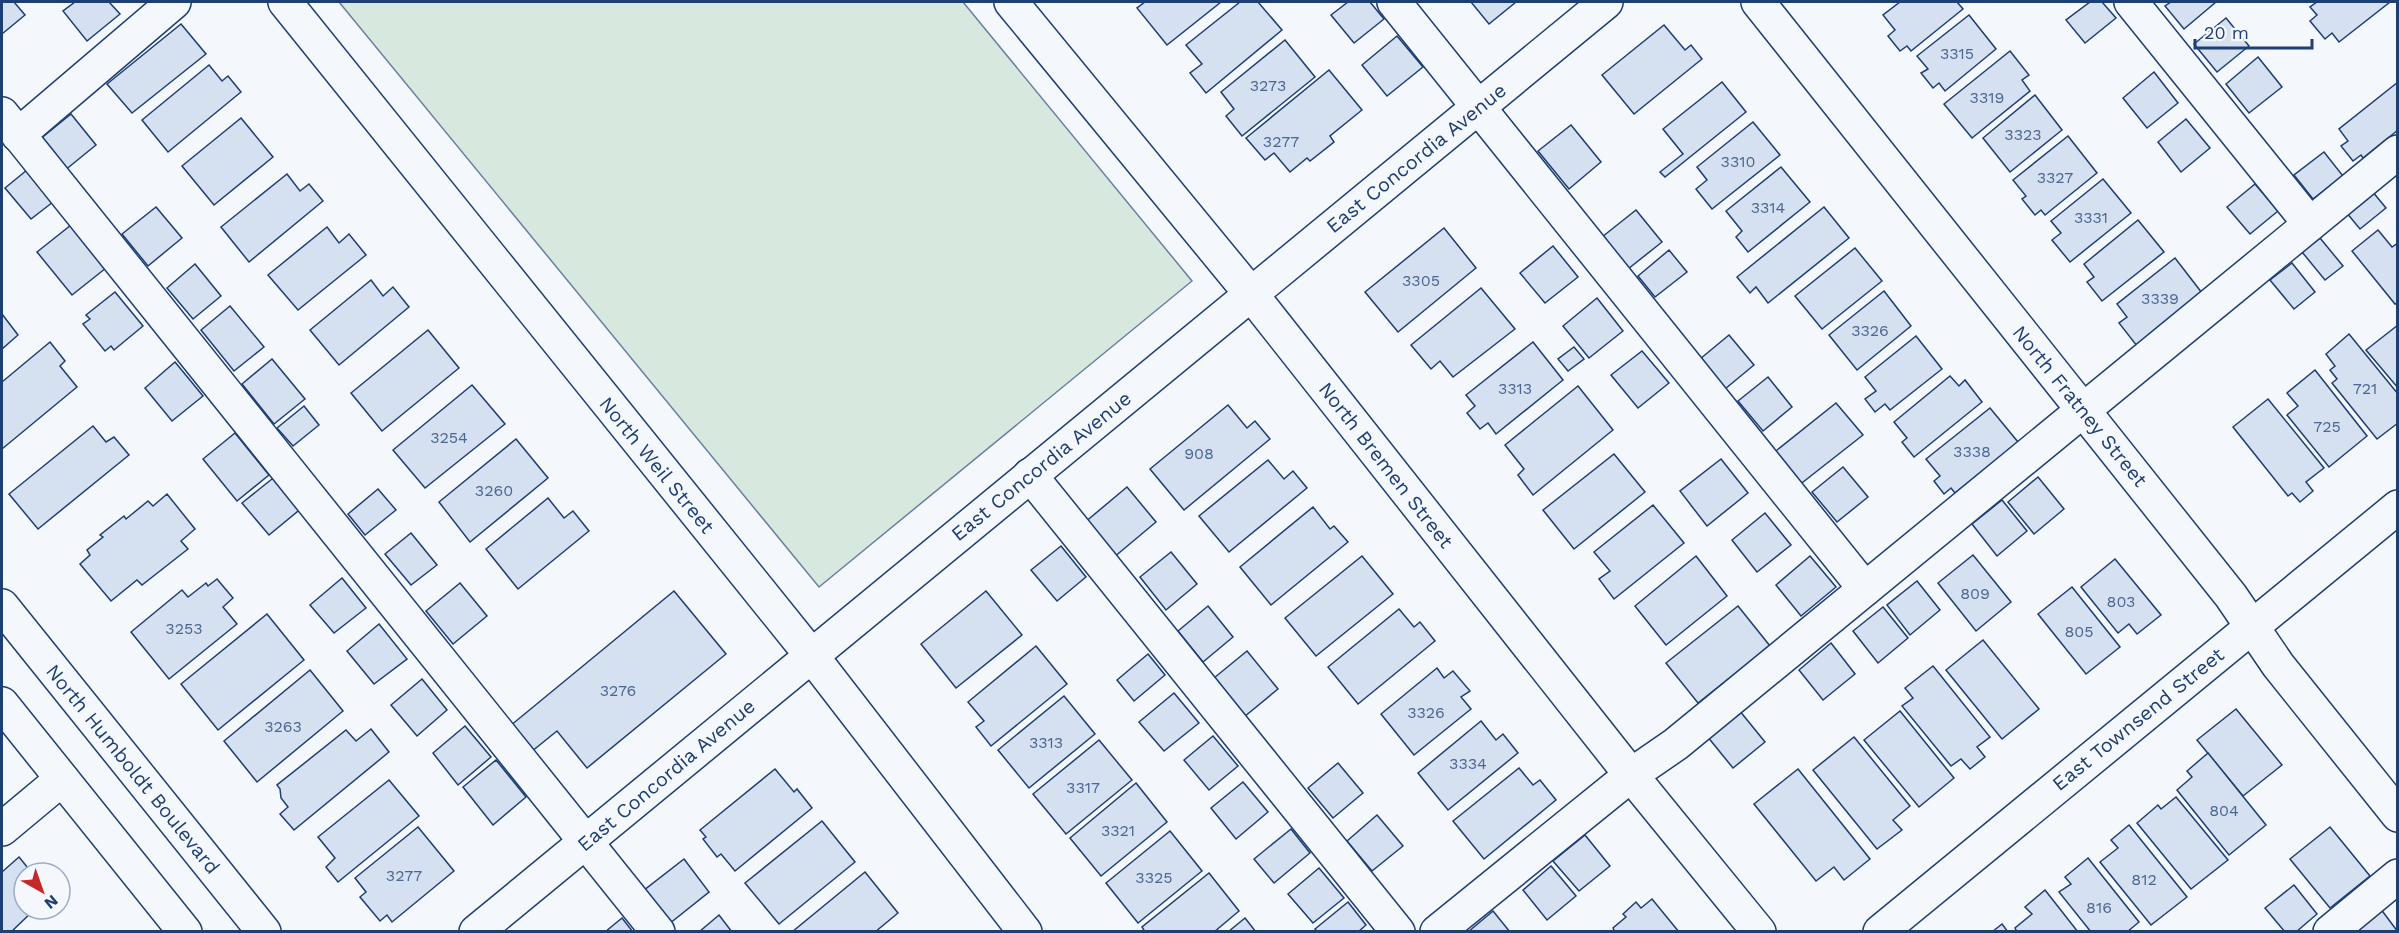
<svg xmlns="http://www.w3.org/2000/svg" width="2399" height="933" font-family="'Work Sans',sans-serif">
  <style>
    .green { fill: #d7e8df; stroke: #687fa3; stroke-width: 1.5 }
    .building { fill: #d5e0f0; stroke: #1d3f73; stroke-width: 1.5 }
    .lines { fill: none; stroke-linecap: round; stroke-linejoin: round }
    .minor-casing { stroke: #1d3f73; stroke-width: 36 }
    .major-casing { stroke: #1d3f73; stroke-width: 36 }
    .minor { stroke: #f4f7fb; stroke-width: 33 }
    .major { stroke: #f4f7fb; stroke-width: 33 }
    .labels { text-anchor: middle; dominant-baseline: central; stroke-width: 4.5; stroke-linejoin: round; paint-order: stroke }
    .number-label { font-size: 16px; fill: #4b6792 }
    .street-label { font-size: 20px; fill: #1d3f73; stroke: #f4f7fb }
  </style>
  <rect width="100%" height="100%" fill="#f4f7fb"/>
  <path class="green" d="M339,2H963L1192,281L819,587Z"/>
  <g class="building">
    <path d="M2,2H14L25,15L2,34Z"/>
    <path d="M75,2H109L120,14L87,41L63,11Z"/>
    <path d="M1145,2H1221L1167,45L1137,8Z"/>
    <path d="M1240,2H1258L1282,30L1206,93L1190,73L1202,64L1186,45Z"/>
    <path d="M1348,2H1370L1384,19L1354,43L1331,15Z"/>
    <path d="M1471,2H1516L1489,24Z"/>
    <path d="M1900,2H1957L1963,9L1911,51L1907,46L1900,51L1888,36L1895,30L1883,15Z"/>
    <path d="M2090,2H2102L2116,18L2085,43L2066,20Z"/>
    <path d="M2171,2H2216L2184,29L2165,6Z"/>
    <path d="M2317,2H2390L2339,42L2332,33L2325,39L2310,21L2317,15L2310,7Z"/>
    <path d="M1969,15L1996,49L1945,91L1939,83L1933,88L1921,73L1928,69L1917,56Z"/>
    <path d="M2226,18L2249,46L2217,72L2194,44Z"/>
    <path d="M181,24L206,54L132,113L107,84Z"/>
    <path d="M1664,25L1685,50L1691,45L1702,59L1634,114L1602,75Z"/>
    <path d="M1397,36L1423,67L1387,96L1362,65Z"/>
    <path d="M1285,40L1315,77L1242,136L1226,116L1234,109L1221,92Z"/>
    <path d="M2010,51L2029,75L2022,80L2030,91L1972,138L1944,104Z"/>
    <path d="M2258,57L2282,87L2249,113L2226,84Z"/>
    <path d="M209,65L222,81L228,76L241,92L168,152L142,120Z"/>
    <path d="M1329,70L1362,110L1330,136L1334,142L1310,161L1307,158L1290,172L1274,153L1265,160L1246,138Z"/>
    <path d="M2154,72L2178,103L2147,128L2123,98Z"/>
    <path d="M1722,82L1746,112L1665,177L1660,172L1683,154L1663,129Z"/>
    <path d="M2398,82V130L2363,158L2361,155L2353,161L2341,146L2348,141L2339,129Z"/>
    <path d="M2035,95L2062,130L2010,172L1983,138Z"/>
    <path d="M71,114L96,145L64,171L39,140Z"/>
    <path d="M241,118L273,157L214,205L182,166Z"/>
    <path d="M2186,119L2210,148L2181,172L2158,142Z"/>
    <path d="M1753,122L1780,155L1712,209L1696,189L1707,180L1697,167Z"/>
    <path d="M1571,125L1601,162L1569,189L1538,151Z"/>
    <path d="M2068,136L2097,173L2045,215L2041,210L2035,215L2022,199L2026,196L2013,180Z"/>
    <path d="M2324,152L2343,176L2313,199L2294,175Z"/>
    <path d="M1781,167L1810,202L1748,252L1736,237L1742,231L1726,211Z"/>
    <path d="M27,170L53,202L31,219L5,188Z"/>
    <path d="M287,174L300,191L309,184L323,201L249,262L221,227Z"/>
    <path d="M2103,179L2131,213L2070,262L2052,240L2061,233L2051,221Z"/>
    <path d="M2255,184L2278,211L2250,234L2227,207Z"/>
    <path d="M2372,191L2386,208L2360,229L2346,212Z"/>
    <path d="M156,207L182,238L148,266L122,234Z"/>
    <path d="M1824,207L1849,238L1768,303L1756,287L1750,293L1737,277Z"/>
    <path d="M1636,210L1662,242L1628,269L1602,237Z"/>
    <path d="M2138,220L2164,252L2102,301L2087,282L2094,277L2084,264Z"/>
    <path d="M71,225L106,268L72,295L37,252Z"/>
    <path d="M327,227L339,243L349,234L366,255L298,310L268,275Z"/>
    <path d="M1444,228L1476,268L1398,332L1365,292Z"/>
    <path d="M2378,230L2392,247L2398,243V303L2395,304L2352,251Z"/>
    <path d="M2320,238L2343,266L2325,280L2302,252Z"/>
    <path d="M1553,246L1578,277L1545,303L1520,273Z"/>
    <path d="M1855,248L1882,281L1822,329L1795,296Z"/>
    <path d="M1669,250L1687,272L1655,297L1638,276Z"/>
    <path d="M2175,258L2202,293L2137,346L2119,323L2127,317L2117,304Z"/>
    <path d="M2292,263L2315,292L2294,309L2270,280Z"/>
    <path d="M195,264L221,296L193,319L167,288Z"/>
    <path d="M371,280L383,296L393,287L409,307L339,365L310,330Z"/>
    <path d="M1481,288L1515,329L1453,377L1440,361L1431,369L1411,345Z"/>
    <path d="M1884,291L1911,326L1857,370L1829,335Z"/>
    <path d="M115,292L143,326L114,350L111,346L105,351L83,324L90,319L86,315Z"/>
    <path d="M1597,298L1623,331L1589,358L1563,326Z"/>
    <path d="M230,306L264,347L234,371L201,330Z"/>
    <path d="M2,314L18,335L2,349Z"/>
    <path d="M2398,325V388L2366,350Z"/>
    <path d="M428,330L459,368L382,431L351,393Z"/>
    <path d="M2349,334L2398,394V423L2377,439L2332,383L2337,379L2330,370L2335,366L2326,354Z"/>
    <path d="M1729,335L1754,365L1725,389L1700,359Z"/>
    <path d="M1916,336L1942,369L1890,410L1885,404L1875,412L1865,399L1876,391L1865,377Z"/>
    <path d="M50,342L65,361L60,366L77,387L2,449V382Z"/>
    <path d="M1533,342L1563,380L1496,434L1488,423L1480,429L1467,413L1475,406L1466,395Z"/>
    <path d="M1574,347L1584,359L1568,371L1558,359Z"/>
    <path d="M1642,351L1669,383L1638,408L1611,375Z"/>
    <path d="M272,359L305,399L274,424L242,384Z"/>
    <path d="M175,362L203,396L172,421L145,388Z"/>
    <path d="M2315,370L2367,436L2329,467L2287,415L2298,406L2287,393Z"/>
    <path d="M1950,376L1959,386L1965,380L1982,402L1914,457L1902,442L1907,438L1894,422Z"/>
    <path d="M1768,377L1792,407L1763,431L1738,401Z"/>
    <path d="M472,385L505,424L425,488L393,450Z"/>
    <path d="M1578,386L1613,430L1533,495L1518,475L1524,469L1505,445Z"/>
    <path d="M2268,399L2324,468L2306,482L2313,491L2300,502L2292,493L2288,496L2233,427Z"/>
    <path d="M1836,403L1863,435L1798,486L1772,454Z"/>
    <path d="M1228,405L1247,428L1255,421L1270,439L1184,510L1150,469Z"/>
    <path d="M304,406L319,425L293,446L277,428Z"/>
    <path d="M1990,408L2018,442L1955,493L1951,488L1944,494L1934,481L1940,476L1926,459Z"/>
    <path d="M93,426L106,442L114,437L129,455L38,529L9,494Z"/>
    <path d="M235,433L269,475L237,501L203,459Z"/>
    <path d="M516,439L548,478L470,542L439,502Z"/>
    <path d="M1614,454L1645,492L1574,549L1543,510Z"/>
    <path d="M1721,459L1748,493L1707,526L1680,491Z"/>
    <path d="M1268,460L1284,479L1293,471L1307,488L1229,552L1199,516Z"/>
    <path d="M1843,467L1868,497L1837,522L1812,492Z"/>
    <path d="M277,475L303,507L269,535L242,503Z"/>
    <path d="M2038,477L2064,509L2034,534L2008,502Z"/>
    <path d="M1127,487L1156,522L1113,558L1084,523Z"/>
    <path d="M378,489L396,510L365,535L348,514Z"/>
    <path d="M167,494L195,529L181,541L188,549L142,585L137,580L111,601L80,564L90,555L87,550L103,537L100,535L124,516L126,519L148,501L153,506Z"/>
    <path d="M548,498L564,518L573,511L589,531L518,589L486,549Z"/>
    <path d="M2002,500L2027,531L1997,556L1972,524Z"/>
    <path d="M1653,505L1684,543L1614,599L1599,579L1610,571L1594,552Z"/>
    <path d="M1313,507L1330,529L1334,526L1348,542L1271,605L1240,567Z"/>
    <path d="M1765,513L1791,545L1757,572L1732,540Z"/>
    <path d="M411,533L437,565L411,585L385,554Z"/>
    <path d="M1061,546L1086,577L1057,601L1031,570Z"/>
    <path d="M1171,552L1197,584L1166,610L1140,577Z"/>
    <path d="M1973,555L2011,602L1976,631L1938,583Z"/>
    <path d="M1362,556L1393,594L1316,656L1285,618Z"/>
    <path d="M1696,556L1727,596L1666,645L1635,606Z"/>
    <path d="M1810,556L1836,587L1801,616L1776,585Z"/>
    <path d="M2115,559L2161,615L2137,634L2129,624L2118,633L2081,587Z"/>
    <path d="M342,578L366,608L334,633L310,605Z"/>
    <path d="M217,579L233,598L223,607L237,624L169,679L131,632L182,590L188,597L206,583L208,586Z"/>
    <path d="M1917,581L1940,610L1910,635L1887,605Z"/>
    <path d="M460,583L487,616L453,644L426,611Z"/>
    <path d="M2072,587L2120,647L2086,674L2038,614Z"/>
    <path d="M674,591L726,654L587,768L557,731L531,752L510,726Z"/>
    <path d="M986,591L1022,635L956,688L921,644Z"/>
    <path d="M1208,606L1233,637L1203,662L1178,631Z"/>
    <path d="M1738,606L1770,646L1698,703L1666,663Z"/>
    <path d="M1883,607L1908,638L1878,663L1853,631Z"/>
    <path d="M1399,609L1414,627L1420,622L1435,641L1358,704L1328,667Z"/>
    <path d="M267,614L304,660L218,730L181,684Z"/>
    <path d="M379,624L407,659L374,684L347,651Z"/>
    <path d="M1983,640L2039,709L2002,739L1946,670Z"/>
    <path d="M1831,643L1855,674L1823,700L1799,670Z"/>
    <path d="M1036,646L1067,684L991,746L976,727L984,721L968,702Z"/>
    <path d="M1247,651L1278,689L1244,717L1214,678Z"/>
    <path d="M1148,654L1165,675L1134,701L1117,680Z"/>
    <path d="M1933,666L1990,737L1977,747L1985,757L1970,769L1961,759L1951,766L1902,706L1913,698L1905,688Z"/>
    <path d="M1437,668L1444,678L1453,671L1470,691L1461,697L1471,709L1414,755L1381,714Z"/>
    <path d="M310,670L343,711L257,782L224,741Z"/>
    <path d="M422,679L447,710L417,736L391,705Z"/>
    <path d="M1174,693L1199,723L1164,751L1139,722Z"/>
    <path d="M1064,696L1095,734L1029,788L998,750Z"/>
    <path d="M2236,709L2282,765L2243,796L2197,740Z"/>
    <path d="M1739,710L1765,742L1733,768L1707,736Z"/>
    <path d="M1900,711L1954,778L1919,807L1864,740Z"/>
    <path d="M1481,721L1496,740L1503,734L1518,753L1448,810L1418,773Z"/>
    <path d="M465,726L491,757L458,785L433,753Z"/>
    <path d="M371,729L389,752L294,830L280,814L288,807L281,798L280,789L277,785L346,730L356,741Z"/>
    <path d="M1213,736L1238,766L1209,790L1184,760Z"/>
    <path d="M1854,737L1910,806L1893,820L1902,830L1877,849L1813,770Z"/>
    <path d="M1099,740L1132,780L1066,834L1033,794Z"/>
    <path d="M2208,753L2266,825L2229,855L2177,790L2192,777L2187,771Z"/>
    <path d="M496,760L526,797L493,825L463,787Z"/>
    <path d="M1338,763L1363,793L1333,818L1308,788Z"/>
    <path d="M1519,768L1533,785L1540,780L1556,800L1484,859L1453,821Z"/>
    <path d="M775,769L794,792L797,789L812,808L735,871L721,854L717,857L703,839L706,837L700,830Z"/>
    <path d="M1798,769L1870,859L1844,880L1834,867L1816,881L1754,804Z"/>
    <path d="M389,780L419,816L338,882L326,867L335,858L318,837Z"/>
    <path d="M1243,782L1268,812L1236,839L1211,808Z"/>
    <path d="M1136,783L1167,822L1101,876L1070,838Z"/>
    <path d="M2176,797L2228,860L2191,889L2137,823L2158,805L2161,809Z"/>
    <path d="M1377,815L1403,846L1372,871L1347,841Z"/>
    <path d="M822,821L855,862L779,924L745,883Z"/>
    <path d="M2129,825L2187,897L2151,925L2100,862L2118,848L2111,840Z"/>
    <path d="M418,827L454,871L392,922L387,915L380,921L360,897L366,892L355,878Z"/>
    <path d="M2330,827L2370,876L2330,908L2290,859Z"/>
    <path d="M1291,829L1310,853L1274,883L1254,859Z"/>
    <path d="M1170,831L1202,871L1138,923L1106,883Z"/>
    <path d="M1585,835L1610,866L1579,891L1553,861Z"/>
    <path d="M19,857L32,873H24V909H35L11,932H2V872Z"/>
    <path d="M2088,858L2139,922L2127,932H2091L2059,892L2071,884L2065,877Z"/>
    <path d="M684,859L709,892L669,924L643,891Z"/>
    <path d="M1551,866L1576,896L1547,920L1523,890Z"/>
    <path d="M1319,868L1344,898L1313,923L1288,894Z"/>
    <path d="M865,872L898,913L875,932H792Z"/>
    <path d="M1209,873L1239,911L1214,932H1145L1142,927Z"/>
    <path d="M2294,885L2317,914L2296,932H2285L2265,908Z"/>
    <path d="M2045,890L2078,932H2017L2015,928L2032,914L2025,907Z"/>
    <path d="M1652,899L1679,932H1615L1613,928L1626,917L1623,914L1636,902L1641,908Z"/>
    <path d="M1348,902L1366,925L1358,932H1318L1315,929Z"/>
    <path d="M2380,908L2398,932H2352Z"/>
    <path d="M1493,911L1510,932H1468Z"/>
    <path d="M719,915L732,932H699Z"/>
    <path d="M622,918L633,932H605Z"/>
    <path d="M1245,918L1256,932H1228Z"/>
    <path d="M2002,924L2008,932H1992Z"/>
  </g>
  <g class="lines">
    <g class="minor-casing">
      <g id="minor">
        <path d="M285,2L811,655L1025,932"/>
        <path d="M1011,2L1251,294L1631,775L1759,932"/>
        <path d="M1394,2L1865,589"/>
        <path d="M1758,2L2231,596L2278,665L2398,815"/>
        <path d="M2131,2L2310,224"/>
        <path d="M2,114L658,932"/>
        <path d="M18,135L174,2"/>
        <path d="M1030,475L1398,932"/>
        <path d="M2,829L62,779"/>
        <path d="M476,932L1606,2"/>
        <path d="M1437,932L1631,775L1676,744L2398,152"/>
        <path d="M1880,932L2398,507"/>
        <path d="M2330,932L2398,876"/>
      </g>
    </g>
    <g class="major-casing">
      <g id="major">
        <path d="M2,606L264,932"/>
        <path d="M2,704L185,932"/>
      </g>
    </g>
    <use href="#minor" class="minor"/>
    <use href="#major" class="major"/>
  </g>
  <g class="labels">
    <g class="number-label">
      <text x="1957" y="53">3315</text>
      <text x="1268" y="85">3273</text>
      <text x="1987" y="97">3319</text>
      <text x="2023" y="134">3323</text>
      <text x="1281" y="141">3277</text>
      <text x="1738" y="161">3310</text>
      <text x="2055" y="177">3327</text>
      <text x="1768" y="207">3314</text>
      <text x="2091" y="217">3331</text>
      <text x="1421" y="280">3305</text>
      <text x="2160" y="298">3339</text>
      <text x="1870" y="330">3326</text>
      <text x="1515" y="388">3313</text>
      <text x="2365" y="388">721</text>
      <text x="2327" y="426">725</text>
      <text x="449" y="437">3254</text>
      <text x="1972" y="451">3338</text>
      <text x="1199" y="453">908</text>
      <text x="494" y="490">3260</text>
      <text x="1975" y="593">809</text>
      <text x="2121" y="601">803</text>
      <text x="184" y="628">3253</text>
      <text x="2079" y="631">805</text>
      <text x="618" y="690">3276</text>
      <text x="1426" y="712">3326</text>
      <text x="283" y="726">3263</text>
      <text x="1046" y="742">3313</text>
      <text x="1468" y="763">3334</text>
      <text x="1083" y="787">3317</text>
      <text x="2224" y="810">804</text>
      <text x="1118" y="830">3321</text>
      <text x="404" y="875">3277</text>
      <text x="1154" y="877">3325</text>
      <text x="2144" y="879">812</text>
      <text x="2099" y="907">816</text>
    </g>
    <g class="street-label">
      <text transform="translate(1416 158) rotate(-39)">East Concordia Avenue</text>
      <text transform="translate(2080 406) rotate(51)">North Fratney Street</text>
      <text transform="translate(657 465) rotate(51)">North Weil Street</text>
      <text transform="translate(1386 465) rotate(52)">North Bremen Street</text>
      <text transform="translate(1041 466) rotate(-39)">East Concordia Avenue</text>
      <text transform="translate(2138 719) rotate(-39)">East Townsend Street</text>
      <text transform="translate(133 769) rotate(51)">North Humboldt Boulevard</text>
      <text transform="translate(666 775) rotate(-40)">East Concordia Avenue</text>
    </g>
  </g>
  <rect width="2399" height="933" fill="none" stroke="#1d3f73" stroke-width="6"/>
  <g transform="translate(42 891) rotate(140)"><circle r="28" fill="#f4f7fb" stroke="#9eadc5" stroke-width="1.5"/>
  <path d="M0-4.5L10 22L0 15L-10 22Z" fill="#c62828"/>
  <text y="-9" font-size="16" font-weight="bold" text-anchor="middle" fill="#1d3f73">N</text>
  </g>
  <path d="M2195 39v9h117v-9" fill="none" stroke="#1d3f73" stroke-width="3"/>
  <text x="2204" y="39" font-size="18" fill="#1d3f73" stroke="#f4f7fb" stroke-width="4.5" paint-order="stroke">20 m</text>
</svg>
